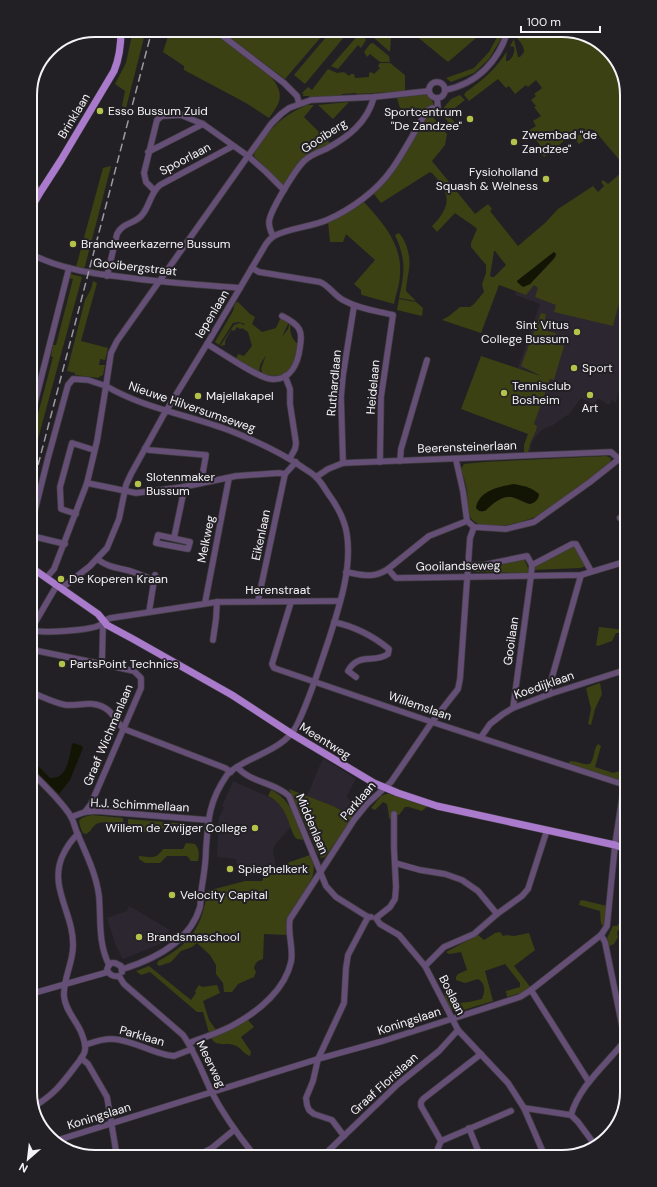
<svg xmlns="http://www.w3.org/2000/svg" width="657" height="1187" font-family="'DM Sans',sans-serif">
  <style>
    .built { fill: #2c2630 }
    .green { fill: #3b4112; fill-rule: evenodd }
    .water { fill: #121503 }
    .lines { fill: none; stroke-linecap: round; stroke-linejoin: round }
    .minor-casing { stroke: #403e42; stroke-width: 7 }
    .major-casing { stroke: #403e42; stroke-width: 8 }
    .minor { stroke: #654f76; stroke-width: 5.5 }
    .major { stroke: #aa7bcc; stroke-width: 7 }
    .rail { stroke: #9d9b9f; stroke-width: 1.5; stroke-dasharray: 8 4; stroke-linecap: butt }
    .poi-dot { fill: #b3c24b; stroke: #232025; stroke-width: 1.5 }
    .labels { text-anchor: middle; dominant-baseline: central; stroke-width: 4; stroke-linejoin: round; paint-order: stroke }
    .poi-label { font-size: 12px; fill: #f4f3f6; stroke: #232025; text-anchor: start }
    .street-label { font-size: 12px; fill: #f4f3f6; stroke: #232025 }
    .rim { fill: none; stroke: #f4f3f6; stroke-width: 2 }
  </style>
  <rect width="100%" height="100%" fill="#232025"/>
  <g class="built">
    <path d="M530,284L623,295L624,392L619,391L616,403L612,400L609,405L599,399H597L595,405L581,398L569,414L553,425L543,429L536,436L531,444L530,452L526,453V446L550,379L553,380L546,375L518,368L540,304L515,295L516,291L526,294Z"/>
    <path d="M323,758L356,779L346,797L360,808L354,817L333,806L307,796Z"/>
    <path d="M233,781L275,800L282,806L291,827L276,843L273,850L277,873L266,875H248V866L237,864L236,859L218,857V855L217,854L219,818L224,807L222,806Z"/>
    <path d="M129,906L170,930L160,944L123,959L116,946L107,918L127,911Z"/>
  </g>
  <g class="green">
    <path d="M133,30H146L126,108L122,106L125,91L115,84L126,63Z"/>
    <path d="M170,30H210L271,77C285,94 281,102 269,118L246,103L184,70V66L163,52Z"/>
    <path d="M225,30H327L285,79L225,34Z"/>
    <path d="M332,30H350L305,84L294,75Z"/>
    <path d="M365,30H395L391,36L390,52Z"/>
    <path d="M420,30H484L476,38L448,62L415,35Z"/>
    <path d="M501,30H506L489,59L474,73L451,82L446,78L474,68L489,52Z"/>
    <path d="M543,30H566L601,43L622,70V163L594,130L587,129L592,135L579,144L574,138L586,129L580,128L544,157L542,154L545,151L528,131L536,126L533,121L541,116L534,107L536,106L531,100L536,96L534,94L542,88L536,80L528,87L526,85L515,94L509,86L506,88L498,79L469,101L464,95L466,92C483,80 496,69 507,51L506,58V61H508C513,58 515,52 514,47L510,46L514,39L518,57H520L524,52C524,46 521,43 517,38L522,36L524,39Z"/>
    <path d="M360,33L366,40L361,48L358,45L338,69L331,66Z"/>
    <path d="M373,43L389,56L390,62H380L370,54L367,57L364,52L370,44Z"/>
    <path d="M380,63H390L405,75V91L357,94L356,93L342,94L341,96L309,98V96H302L304,95L302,93L308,87L312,90L328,69L337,73L344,72L349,76L351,74H354L355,78L369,77V73L371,72L374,74L380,68L378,66Z"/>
    <path d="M424,94L430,96L434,105L427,108L420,115L400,108L397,98Z"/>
    <path d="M460,95L465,100L447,114L457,125L453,129L443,115L441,111L451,99Z"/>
    <path d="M349,102L333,119L318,105Z"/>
    <path d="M307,105H314L304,117L331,144C303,154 299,160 284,185H282L254,156V154C269,129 280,117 307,105Z"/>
    <path d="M431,115L447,134L445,145L432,161L475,214L488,204L492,209L490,211L518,246L545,223L558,209L593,186L598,192L604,186L601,182L603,180L608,184L622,172L623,297L621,296L613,326L554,312L556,305L535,297L538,288L534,285L526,295L499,285L481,333L442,320L449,316L460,307H470L474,304L484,292L482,284L486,273V265L471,247V243L477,229C470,222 462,219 455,213L437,232L432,226C446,212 453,199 439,181C436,178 434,174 430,172L381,203L374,194L394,169L424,120ZM494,251H495L506,265L494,277H492L490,276ZM554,252L556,255L554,259L530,284L525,286L517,281Z"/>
    <path d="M111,166L84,270L76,267L103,168Z"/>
    <path d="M364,202C383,223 402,244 400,273C400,284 396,294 394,304L362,295L361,293V290L354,284L375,260L346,234L343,242H330L328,221L349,212Z"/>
    <path d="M399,233C407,242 411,258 409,269C408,277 406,284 406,291L416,301L399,298C405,272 406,259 395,235Z"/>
    <path d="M71,274L82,277L32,461V439L33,433L32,432L33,417L37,418L53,357L51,356L53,345H56L73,279L69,278Z"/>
    <path d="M93,281L97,283L81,341L108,348L105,360L100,359L99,365H105L103,375L99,377V378L75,375V373L67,371L85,300L91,289Z"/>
    <path d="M399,299L416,302L423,308L422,316L397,310Z"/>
    <path d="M238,302L250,314L255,317L252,324L262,332L276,328L281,317L289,322L282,337L288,329L290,322L291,323C289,332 291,338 299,345C293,367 289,381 263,374L261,369L266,355L260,365L259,373L236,359L238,354L244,356L252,346L248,332L242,328L240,329L237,327L234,331L231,330L225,341V345L220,346L234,325L240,323L244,325L245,324L239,322L233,323L219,345L215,342L233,311L235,303Z"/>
    <path d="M541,313L546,314L543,330L556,333L553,343L564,346L554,380L550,379L534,424L537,426L536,431L531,441L528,452H524V445L528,434L461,409L481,356L541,376L521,366Z"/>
    <path d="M606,456L611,458L610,465L540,515C524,522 475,538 468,512C466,505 468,497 467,490C466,483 463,476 461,469L464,464L484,462ZM527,486L530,504C525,503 520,500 515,498C503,493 491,505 482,512L476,508Z"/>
    <path d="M573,545L576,546L587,566L580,568L533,570V566Z"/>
    <path d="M524,559L529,570L527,573L474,572L472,570V567Z"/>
    <path d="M599,627L625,630V633H616L612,641L598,646L596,645Z"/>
    <path d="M600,683L602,694L595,709L591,725L588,724L591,709L586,688Z"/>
    <path d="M598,744L601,746L595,767L613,773L620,771L625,767L624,776L621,780H617L568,764L570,761C577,761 583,765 590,764C595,758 593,749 598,744Z"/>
    <path d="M289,789L333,806L354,817L325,857L321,858L318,854L303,819Z"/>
    <path d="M271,790C291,799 296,820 304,840L297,839L294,836C287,819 285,804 268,796Z"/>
    <path d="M386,794H390L428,806L422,811L409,807H405L399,815L394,814L393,821L389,818L388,809L387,804L383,802L375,810L371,808L381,796Z"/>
    <path d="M92,815L123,818L124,830L123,833L119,832C114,823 101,818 93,827C91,829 91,831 89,832C82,839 80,825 79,821C82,817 87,816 92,815Z"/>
    <path d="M128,819L188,824L186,829L183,830L158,828L152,832H133L130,831L128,826Z"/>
    <path d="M186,843L195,844C200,850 199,854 198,861H191L187,856H167L160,863H145L139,859V856C151,857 156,860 163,849H183Z"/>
    <path d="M310,855C314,863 315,869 312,878L287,921L286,925L287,935L264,934L263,959C258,960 255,963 254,968L256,972L254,977L238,984L232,992H224L223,983L216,974V965L210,955L197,943L192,947L181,951L171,962L159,966L157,964L158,961C190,945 203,926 207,891L245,881H262L264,876L277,874L286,867L287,863Z"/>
    <path d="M582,900L607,906L604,928C599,923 601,917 600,911L579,905L580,901Z"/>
    <path d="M623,920L626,921V928L618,930L617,934L618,937L614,944L609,946L607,938L613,926H617L621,921Z"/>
    <path d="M500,932L503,936L507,935L514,936L529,933L535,950L514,966L531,988L524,992L507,997L506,991L520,987V983L505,964L485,971L493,1001L457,1012C449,1010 445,1000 444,992L447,991L451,993L455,1002C462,1004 474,1001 482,999C485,991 486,984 478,979L465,983L456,980V977L458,974L467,970L461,952L449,954L446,952L478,935L484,940L495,933Z"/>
    <path d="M149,966L191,1000L196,993L195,991L199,985L202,987L217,985L220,993L203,1001L209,1020L216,1030L209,1033L203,1012H197L150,972L141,975L136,971Z"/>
    <path d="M248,1020L254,1027L241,1037L251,1052L250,1056C243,1054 241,1047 234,1045C225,1042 217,1048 211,1038L224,1033Z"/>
  </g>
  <g class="water">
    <path d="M554,252L556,254L555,257L530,284L523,287L518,283L517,281Z"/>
    <path d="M514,484C524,486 531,487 539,494C539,499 535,503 530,504C525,503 520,499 515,498C503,493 493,504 485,511H479L476,508C478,491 500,486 514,484Z"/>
    <path d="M74,743L82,746L83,748L70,780L59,794L33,768V763L34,762L50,778C68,779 69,757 72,744Z"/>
  </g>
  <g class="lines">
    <g class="minor-casing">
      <g id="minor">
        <path d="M215,30L284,83L297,96L299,103"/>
        <path d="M39,72L41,68"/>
        <circle cx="437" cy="90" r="8"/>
        <path d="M445,90C477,84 499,61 508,30"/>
        <path d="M148,152L203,124"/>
        <path d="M31,185L41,191"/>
        <path d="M154,190L146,182L144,173L157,120L162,116L181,115L203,124L248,156L266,172L284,190"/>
        <path d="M273,236C271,232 269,226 269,222C270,210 296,169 304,161C310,155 319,152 326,149C348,137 367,123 374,97"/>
        <path d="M31,254C62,270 96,274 131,278C167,283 204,285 240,288"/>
        <path d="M252,268L259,272L320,282C330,286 335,297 345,301C359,309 377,311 393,315L381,397L380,462"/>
        <path d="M107,276L117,234C123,222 135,224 142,215C150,206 150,193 160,185L233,146"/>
        <path d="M207,344C221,352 258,378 271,379C291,381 298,363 300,347C301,341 302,334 299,329C296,323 288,319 282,316"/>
        <path d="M285,376L290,389V404L296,443L295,449L290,458"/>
        <path d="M32,414L69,268"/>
        <path d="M145,448L149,450L206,455L201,483"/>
        <path d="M456,460L463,491L467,521"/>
        <path d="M400,461L401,449L427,360"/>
        <path d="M343,463L341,397L343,375L354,306"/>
        <path d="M285,474L296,462"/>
        <path d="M316,477L328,469L343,463L611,452L619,459"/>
        <path d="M87,483L136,493L183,487L236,476L279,473L285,474"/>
        <path d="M76,514L61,509L60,487L72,443L94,450"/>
        <path d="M620,518L624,516"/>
        <path d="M467,521L474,527L506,529L534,522L590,482L624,455"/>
        <path d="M32,522L48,458L68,385L73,379L88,380L106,386L97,441L87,483L54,569L47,577"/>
        <path d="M158,535L190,542L188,549L156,543Z"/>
        <path d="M32,536L65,544"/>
        <path d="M174,538L183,495V487"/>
        <path d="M97,559C112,570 121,567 136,573C142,575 148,578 154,580"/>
        <path d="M469,565H483L527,556L532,565L531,576L513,708"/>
        <path d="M532,565L572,544H576L591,571"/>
        <path d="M388,569L394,576L396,578L581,575L624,562"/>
        <path d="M346,572C363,575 373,579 388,569L429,536L467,521"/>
        <path d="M62,588L90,566L107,548L119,519L126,485L131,474L163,416L207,344L266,244C268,241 271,238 274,236C289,228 311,227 327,220C350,210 377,191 392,169C405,151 415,130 427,111L432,108L438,109L437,98"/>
        <path d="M258,601L285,474"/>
        <path d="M291,602L272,664L274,668L432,722L625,785"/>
        <path d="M205,603L229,478"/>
        <path d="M149,612L155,575"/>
        <path d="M334,622C356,627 372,635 389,649L388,654C374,664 358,652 348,671L356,677"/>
        <path d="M33,626L57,585"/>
        <path d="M33,630C42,634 88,630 98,626C103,624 105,619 111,618L217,602L340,601"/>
        <path d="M213,640L216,619L217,602"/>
        <path d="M33,650L102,664"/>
        <path d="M33,693C43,697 55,703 66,705C80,706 93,700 105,708C113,712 117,723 124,729L225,768L231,772"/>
        <path d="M550,694L549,688L581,575"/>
        <path d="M481,737L490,724L503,714L513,708L550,694L625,670"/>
        <path d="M237,767C251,783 274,782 289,796L326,886L336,897L368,917H371"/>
        <path d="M33,774C46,787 60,800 70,815C74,821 75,829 78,835C87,856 96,874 99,896C101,920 98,943 109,965"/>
        <path d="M85,812L91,804L141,688V678L134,671L102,664L103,622"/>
        <path d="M71,817L85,812L96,811L208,820"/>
        <path d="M395,863L420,870L445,874L462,880L478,891L497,914"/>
        <path d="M376,918L380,924L399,935L425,966L458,1030L508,1083L524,1108L543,1152"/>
        <path d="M376,918L390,907L395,899L396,887L394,848V814"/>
        <path d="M601,935L605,942L625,1040"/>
        <path d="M109,965L111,963H115L121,966L122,972"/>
        <path d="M109,965L107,969C109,975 113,977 119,976"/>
        <path d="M425,966L444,947L474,934L497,914L522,896L528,889L547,830"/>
        <path d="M123,969C155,959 190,942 200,907C201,900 201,892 202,886C204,874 206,861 206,849C208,819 209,801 227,775C231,770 237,767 242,764C261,753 284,747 296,727C310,699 319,668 329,639C339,607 352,570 347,535C345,520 336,504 327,492C324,487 320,481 316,477C312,473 306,470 302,467C280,452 256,441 231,431C190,415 145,409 106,386L111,353L117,341L248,156L271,124L281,114L289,108L311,100L374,97L429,91"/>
        <path d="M119,976L124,984L183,1035C195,1052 202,1072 211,1091C223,1114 238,1135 254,1155"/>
        <path d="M531,990L589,1082"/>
        <path d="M34,993L108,972"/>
        <path d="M189,1043C204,1037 223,1032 237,1023C260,1010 285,989 291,962C294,948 287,934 290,919L354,820L367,804L391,782L432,722L458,689L460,679L470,538L474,527"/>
        <path d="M85,1045C94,1042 103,1038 113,1039C131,1040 149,1051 167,1055L174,1056L192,1049"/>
        <path d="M81,1058L88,1064L107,1097L117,1157"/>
        <path d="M35,1106C54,1094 61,1085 74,1068C78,1062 84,1057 85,1050C86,1044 83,1037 81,1032C76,1020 65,1010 64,996C63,979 73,963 73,946C74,914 49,888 62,857C66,848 70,841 78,834"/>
        <path d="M524,1108L571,1115L578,1122L595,1145"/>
        <path d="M571,1115C580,1084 608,1063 627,1038"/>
        <path d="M469,1128L479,1153"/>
        <path d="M344,1136L332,1120L314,1114L309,1110L307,1105L306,1098L313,1081L318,1059L344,1003L346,968L348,955L368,917"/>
        <path d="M55,1141L318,1059L383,1041L520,997L531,990L601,935L607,926L615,845L625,779"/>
        <path d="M441,1141L511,1111"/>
        <path d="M436,1153L441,1141L421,1106V1102L423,1099L481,1054"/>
        <path d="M324,1155L398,1084L439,1051L458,1030"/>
        <path d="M197,1156L212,1148L234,1130"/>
      </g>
    </g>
    <g class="major-casing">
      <g id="major">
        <path d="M31,208L41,191L61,160L114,71C120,57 121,45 121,30"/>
        <path d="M32,568L98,614L107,625L133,639L232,695L292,734L374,783L398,793L437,806L615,845L626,849"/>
      </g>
    </g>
    <use href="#minor" class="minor"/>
    <use href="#major" class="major"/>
    <path class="rail" d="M32,488L152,30"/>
  </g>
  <g class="poi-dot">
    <circle cx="100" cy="111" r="4"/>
    <circle cx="470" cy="119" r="4"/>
    <circle cx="514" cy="142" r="4"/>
    <circle cx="546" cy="179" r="4"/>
    <circle cx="73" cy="244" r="4"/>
    <circle cx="577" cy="332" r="4"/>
    <circle cx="574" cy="368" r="4"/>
    <circle cx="504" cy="393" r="4"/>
    <circle cx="590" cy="395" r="4"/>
    <circle cx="198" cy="396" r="4"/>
    <circle cx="138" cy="484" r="4"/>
    <circle cx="61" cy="579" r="4"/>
    <circle cx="62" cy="664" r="4"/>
    <circle cx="255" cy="828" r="4"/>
    <circle cx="230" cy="869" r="4"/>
    <circle cx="172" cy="895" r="4"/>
    <circle cx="139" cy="937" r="4"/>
  </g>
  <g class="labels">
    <g class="poi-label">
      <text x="108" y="111">Esso Bussum Zuid</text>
      <text x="462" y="112" text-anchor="end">Sportcentrum<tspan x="462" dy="14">"De Zandzee"</tspan></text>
      <text x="522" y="135">Zwembad "de<tspan x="522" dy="14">Zandzee"</tspan></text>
      <text x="538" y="172" text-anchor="end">Fysioholland<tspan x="538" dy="14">Squash &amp; Welness</tspan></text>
      <text x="81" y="244">Brandweerkazerne Bussum</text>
      <text x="569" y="325" text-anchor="end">Sint Vitus<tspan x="569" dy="14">College Bussum</tspan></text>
      <text x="582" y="368">Sport</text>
      <text x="512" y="386">Tennisclub<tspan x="512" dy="14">Bosheim</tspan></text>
      <text x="206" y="396">Majellakapel</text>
      <text x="590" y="408" text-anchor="middle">Art</text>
      <text x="146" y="477">Slotenmaker<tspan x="146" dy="14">Bussum</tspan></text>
      <text x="69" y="579">De Koperen Kraan</text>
      <text x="70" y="664">PartsPoint Technics</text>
      <text x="247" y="828" text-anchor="end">Willem de Zwijger College</text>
      <text x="238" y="869">Spieghelkerk</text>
      <text x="180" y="895">Velocity Capital</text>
      <text x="147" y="937">Brandsmaschool</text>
    </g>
    <g class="street-label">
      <text transform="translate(74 116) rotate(-59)">Brinklaan</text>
      <text transform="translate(324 136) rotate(-33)">Gooiberg</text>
      <text transform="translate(185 159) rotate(-28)">Spoorlaan</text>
      <text transform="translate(135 267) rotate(6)">Gooibergstraat</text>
      <text transform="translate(212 314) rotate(-59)">Iepenlaan</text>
      <text transform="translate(334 383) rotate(-85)">Ruthardlaan</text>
      <text transform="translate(373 387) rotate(-85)">Heidelaan</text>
      <text transform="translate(192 407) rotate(19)">Nieuwe Hilversumseweg</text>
      <text transform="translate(467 447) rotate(-2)">Beerensteinerlaan</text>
      <text transform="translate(261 535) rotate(-78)">Eikenlaan</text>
      <text transform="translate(206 539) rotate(-79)">Melkweg</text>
      <text transform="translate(458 566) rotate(-1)">Gooilandseweg</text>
      <text x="278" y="590">Herenstraat</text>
      <text transform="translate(511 641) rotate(-82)">Gooilaan</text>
      <text transform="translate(544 685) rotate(-19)">Koedijklaan</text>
      <text transform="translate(420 706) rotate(19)">Willemslaan</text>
      <text transform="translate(108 735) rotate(-67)">Graaf Wichmanlaan</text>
      <text transform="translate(325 741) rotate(32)">Meentweg</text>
      <text transform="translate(358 801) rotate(-49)">Parklaan</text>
      <text transform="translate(140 805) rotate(3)">H.J. Schimmellaan</text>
      <text transform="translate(312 824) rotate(67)">Middenlaan</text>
      <text transform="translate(452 995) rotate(63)">Boslaan</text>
      <text transform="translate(409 1021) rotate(-18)">Koningslaan</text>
      <text transform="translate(142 1036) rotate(16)">Parklaan</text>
      <text transform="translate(211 1064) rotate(64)">Meerweg</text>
      <text transform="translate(384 1084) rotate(-42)">Graaf Florislaan</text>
      <text transform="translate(99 1116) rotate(-17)">Koningslaan</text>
    </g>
  </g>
  <path d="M0 0H657V1187H0ZM95 37H562A58 58 0 0 1 620 95V1092A58 58 0 0 1 562 1150H95A58 58 0 0 1 37 1092V95A58 58 0 0 1 95 37Z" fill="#232025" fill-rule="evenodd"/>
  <path class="rim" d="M95 37H562A58 58 0 0 1 620 95V1092A58 58 0 0 1 562 1150H95A58 58 0 0 1 37 1092V95A58 58 0 0 1 95 37Z"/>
  <g transform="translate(28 1159) rotate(208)" stroke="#232025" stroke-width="3" paint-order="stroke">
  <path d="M0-3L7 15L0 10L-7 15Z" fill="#f4f3f6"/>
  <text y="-6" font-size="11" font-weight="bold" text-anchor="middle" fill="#f4f3f6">N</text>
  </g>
  <path d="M521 26v6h79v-6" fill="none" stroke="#f4f3f6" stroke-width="2"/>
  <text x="527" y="26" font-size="12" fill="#f4f3f6" stroke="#232025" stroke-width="3" paint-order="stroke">100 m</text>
</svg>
